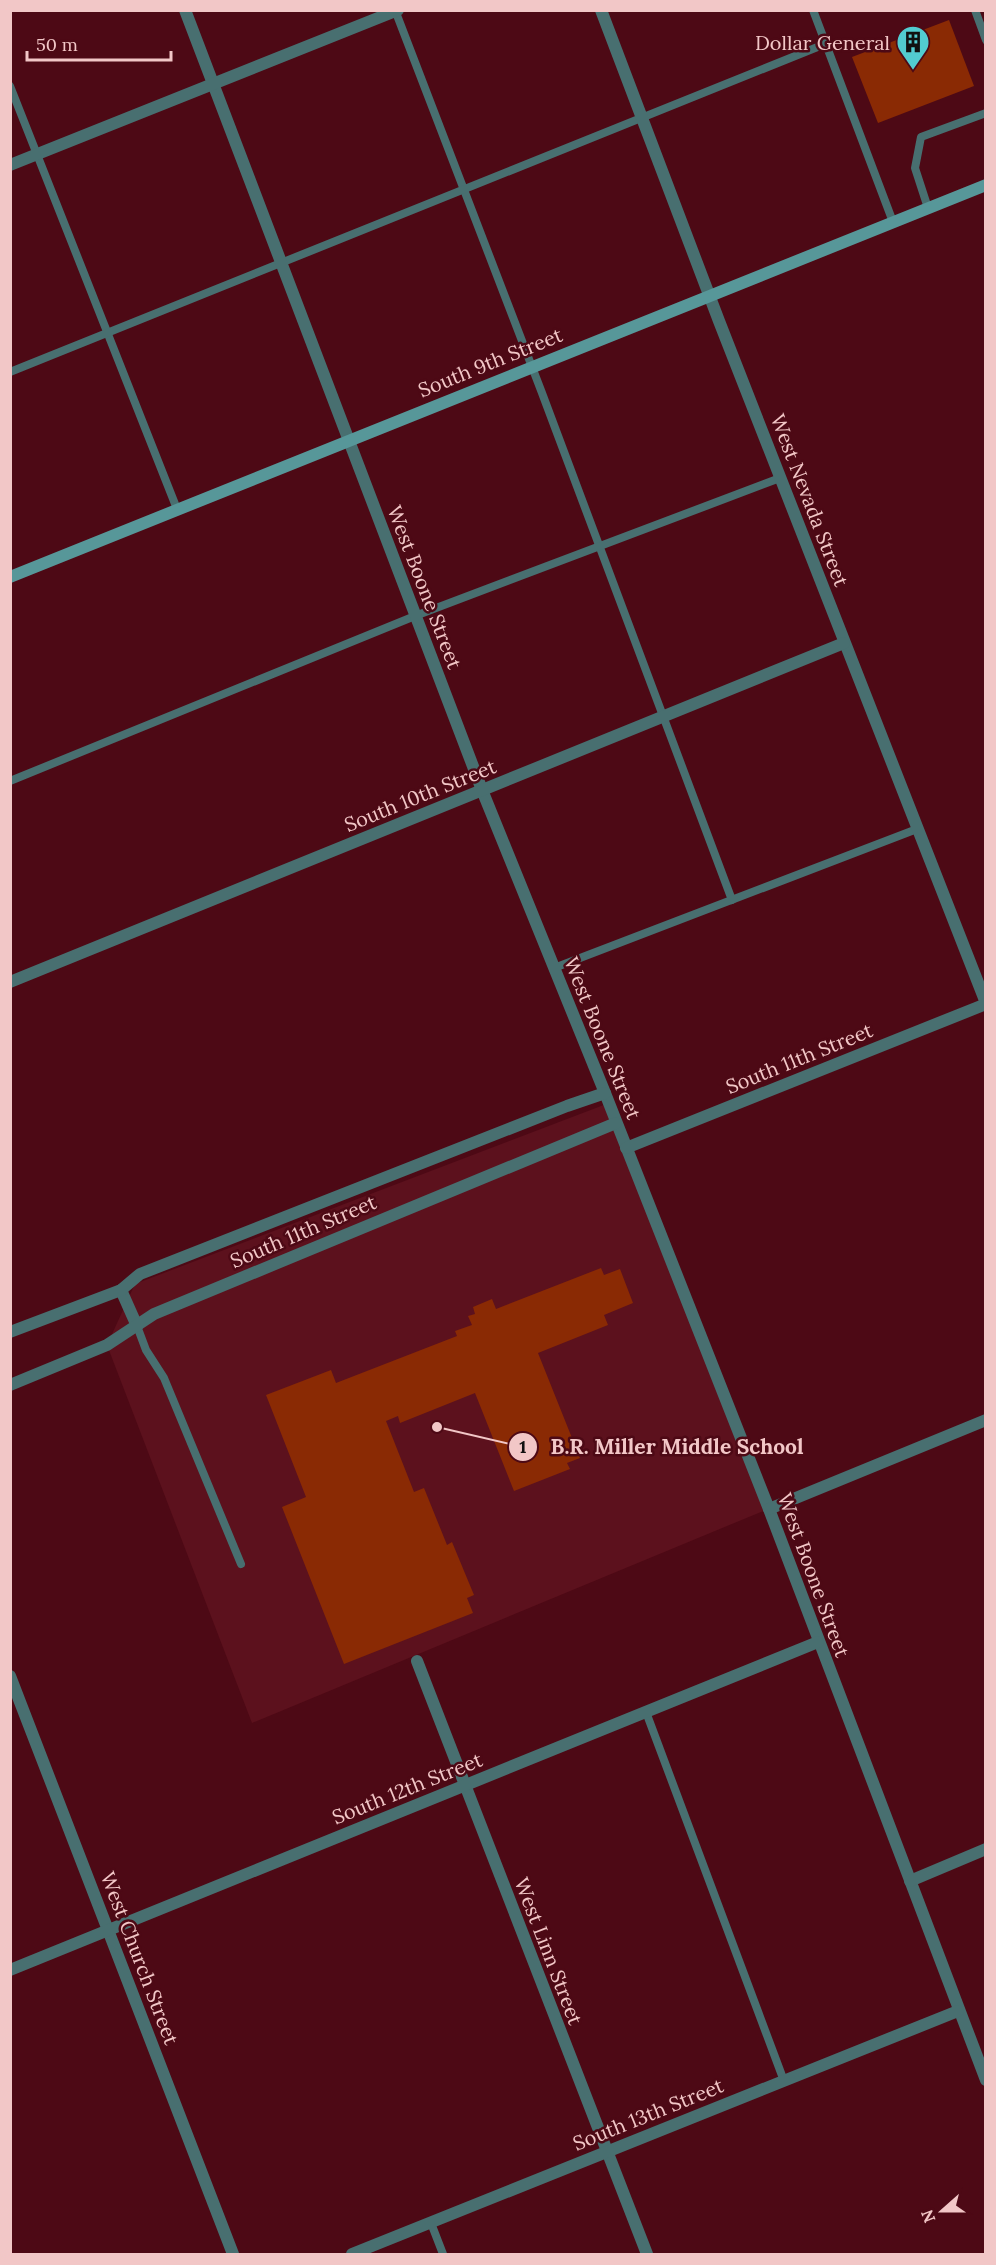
<svg xmlns="http://www.w3.org/2000/svg" width="996" height="2265" font-family="Lora,serif">
  <style>
    .built { fill: #5c111d }
    .building { fill: #8a2a04 }
    .lines { fill: none; stroke-linecap: round; stroke-linejoin: round }
    .lane { stroke: #486f70; stroke-width: 8 }
    .street { stroke: #486f70; stroke-width: 12 }
    .secondary { stroke: #579799; stroke-width: 12 }
    .labels { text-anchor: middle; dominant-baseline: central; stroke-width: 5; stroke-linejoin: round; paint-order: stroke }
    .poi-label { font-size: 20px; fill: #f2c7c7; stroke: #4d0915; text-anchor: end }
    .street-label { font-size: 20px; fill: #f2c7c7; stroke: #4d0915 }
    .leader { fill: none; stroke: #f2c7c7; stroke-width: 2 }
    .callout-dot { fill: #f2c7c7; stroke: #4d0915; stroke-width: 2 }
    .mark-label { font-size: 18px; text-anchor: middle; font-weight: bold; fill: #111 }
    .callout-label { font-size: 21px; text-anchor: middle; font-weight: bold; fill: #f2c7c7; stroke: #4d0915; stroke-width: 5; stroke-linejoin: round; paint-order: stroke }
  </style>
  <rect width="100%" height="100%" fill="#4d0915"/>
  <path class="built" d="M609,1103L768,1509L252,1723L107,1345L135,1284Z"/>
  <g class="building">
    <path d="M949,20L974,86L878,123L852,57Z"/>
    <path d="M601,1268L604,1275L620,1269L633,1303L604,1315L608,1325L538,1353L580,1458L567,1463L570,1469L514,1491L475,1393L400,1423L398,1416L386,1421L414,1492L424,1488L447,1545L452,1542L474,1595L467,1598L473,1613L344,1664L282,1507L306,1497L266,1395L331,1370L336,1383L457,1336L455,1331L472,1325L468,1316L475,1314L473,1307L492,1299L496,1309Z"/>
  </g>
  <g class="lines">
    <g class="lane">
      <path d="M395,10L542,393L732,900"/>
      <path d="M813,10L893,222"/>
      <path d="M975,10L986,40"/>
      <path d="M10,86L177,509"/>
      <path d="M928,208L915,168L921,137L986,113"/>
      <path d="M10,372L825,44"/>
      <path d="M10,781L415,616L780,478"/>
      <path d="M554,968L917,829"/>
      <path d="M137,1326L146,1350L164,1378L241,1564"/>
      <path d="M646,1712L784,2081"/>
      <path d="M431,2223L443,2254"/>
    </g>
    <g class="street">
      <path d="M185,10L482,790L605,1093L769,1509L986,2080"/>
      <path d="M601,10L719,321L986,1003"/>
      <path d="M10,165L398,10"/>
      <path d="M10,982L844,643"/>
      <path d="M626,1148L986,1004"/>
      <path d="M121,1290L137,1326"/>
      <path d="M10,1332L121,1290L140,1274L567,1106L605,1093"/>
      <path d="M10,1385L107,1345L154,1314L616,1123"/>
      <path d="M769,1509L986,1420"/>
      <path d="M417,1661L647,2254"/>
      <path d="M10,1676L233,2254"/>
      <path d="M910,1881L986,1849"/>
      <path d="M10,1970L818,1642"/>
      <path d="M352,2254L958,2011"/>
    </g>
    <path class="secondary" d="M10,577L986,185"/>
  </g>
  <defs>
    <g id="building-pin" transform="scale(1.725)"><path d="M0 17L-7.5 6A9.5 9.5 0 1 1 7.5 6Z" fill="#52ccd0" stroke="#4d0915"/><path d="M-4-6H4V6H1V3H-1V6H-4ZM-2.5-4.3h1.7v1.8h-1.7ZM.8-4.3h1.7v1.8H.8ZM-2.5-1h1.7V.8h-1.7ZM.8-1h1.7V.8H.8Z" fill="#111"/></g>
  </defs>
  <g fill-rule="evenodd">
    <use href="#building-pin" x="913" y="42"/>
  </g>
  <g class="labels">
    <g class="poi-label">
      <text x="890" y="42">Dollar General</text>
    </g>
    <g class="street-label">
      <text transform="translate(490 362) rotate(-22)">South 9th Street</text>
      <text transform="translate(810 500) rotate(69)">West Nevada Street</text>
      <text transform="translate(425 587) rotate(69)">West Boone Street</text>
      <text transform="translate(420 795) rotate(-22)">South 10th Street</text>
      <text transform="translate(603 1038) rotate(68)">West Boone Street</text>
      <text transform="translate(799 1058) rotate(-22)">South 11th Street</text>
      <text transform="translate(303 1231) rotate(-23)">South 11th Street</text>
      <text transform="translate(814 1575) rotate(70)">West Boone Street</text>
      <text transform="translate(407 1788) rotate(-22)">South 12th Street</text>
      <text transform="translate(549 1951) rotate(69)">West Linn Street</text>
      <text transform="translate(140 1958) rotate(69)">West Church Street</text>
      <text transform="translate(648 2114) rotate(-22)">South 13th Street</text>
    </g>
  </g>
  <path class="leader" d="M437 1427L523 1447"/>
  <g class="callout-dot">
    <circle cx="437" cy="1427" r="6"/>
    <circle cx="523" cy="1447" r="15"/>
  </g>
  <g class="mark-label">
    <text x="523" y="1453">1</text>
  </g>
  <g class="callout-label">
    <text x="677" y="1454">B.R. Miller Middle School</text>
  </g>
  <rect width="996" height="2265" fill="none" stroke="#f2c7c7" stroke-width="24"/>
  <g transform="translate(942 2211) rotate(249)" stroke="#4d0915" stroke-width="4.5" paint-order="stroke">
  <path d="M0-4.5L10 22L0 15L-10 22Z" fill="#f2c7c7"/>
  <text y="-9" font-size="16" font-weight="bold" text-anchor="middle" fill="#f2c7c7">N</text>
  </g>
  <path d="M27 51v9h144v-9" fill="none" stroke="#f2c7c7" stroke-width="3"/>
  <text x="36" y="51" font-size="18" fill="#f2c7c7" stroke="#4d0915" stroke-width="4.5" paint-order="stroke">50 m</text>
</svg>
